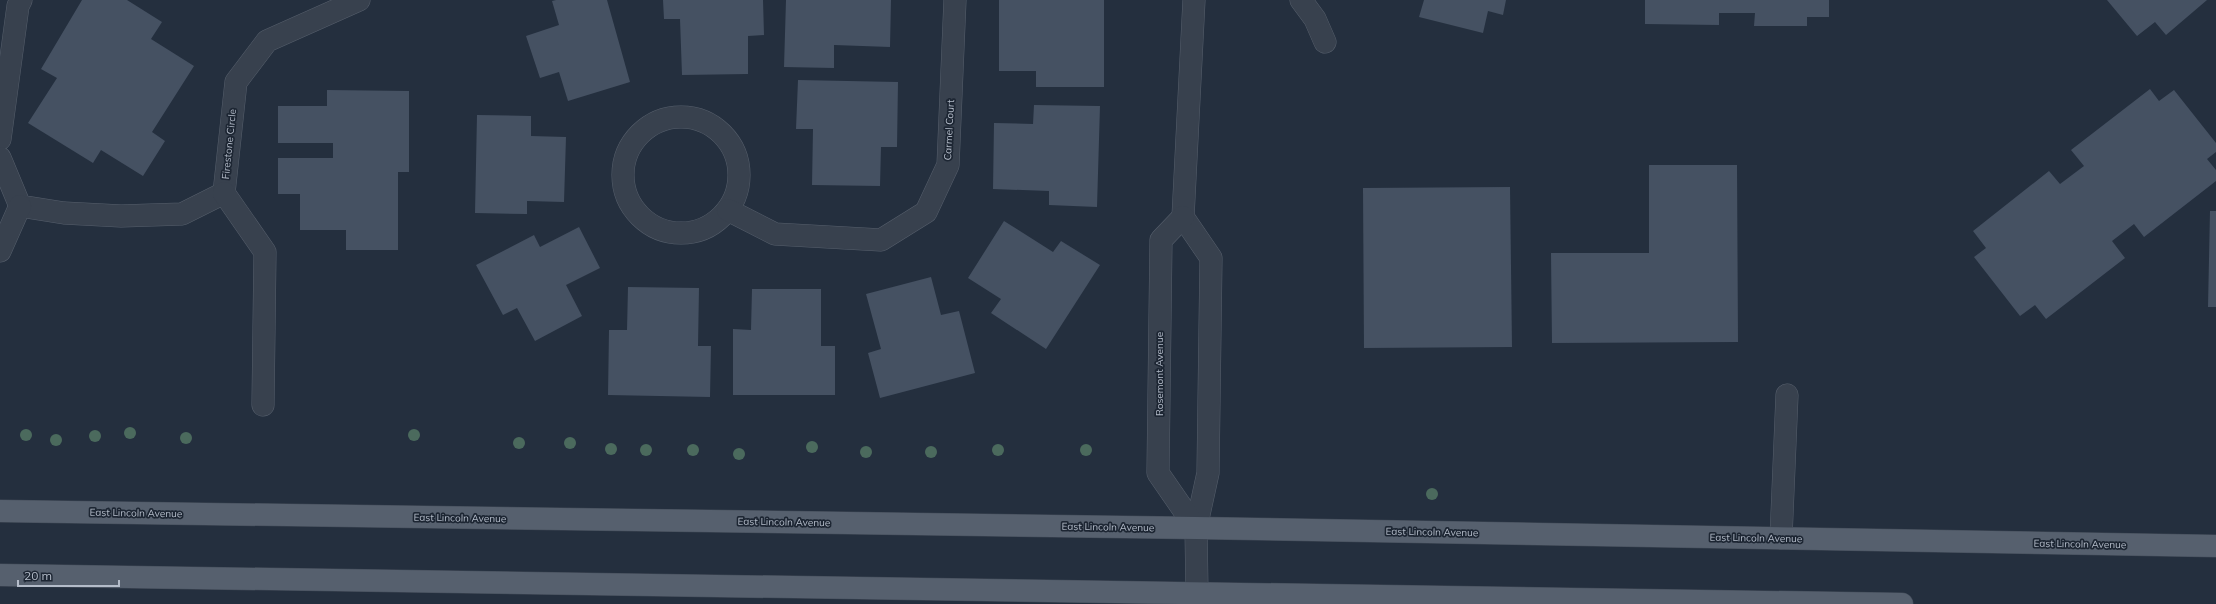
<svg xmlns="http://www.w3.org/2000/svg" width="2216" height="604" font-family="Mulish,sans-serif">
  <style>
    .building { fill: #455162 }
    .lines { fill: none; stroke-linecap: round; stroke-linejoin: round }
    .minor-casing { stroke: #565f6c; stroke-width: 23 }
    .major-casing { stroke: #414a57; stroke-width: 23 }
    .minor { stroke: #38414e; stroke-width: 22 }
    .major { stroke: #56606e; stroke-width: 22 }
    .tree { fill: #4b6a5d }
    .labels { text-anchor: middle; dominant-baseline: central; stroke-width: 3.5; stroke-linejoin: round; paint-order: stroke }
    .street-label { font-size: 10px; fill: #b4bcc9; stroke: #1d2633 }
  </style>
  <rect width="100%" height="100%" fill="#242f3e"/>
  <g class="building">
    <path d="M82,0H127L162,22L151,39L194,66L152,132L165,141L143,176L101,150L93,163L28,123L57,78L41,69Z"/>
    <path d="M556,0H607L630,82L568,101L559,72L540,78L526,36L559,25L552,1Z"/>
    <path d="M663,0H763L764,35L748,36V74L682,75L680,19H664Z"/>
    <path d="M786,0H891L890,47L834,45V68L784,67Z"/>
    <path d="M999,0H1104V87H1036V71H999Z"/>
    <path d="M1424,0H1506L1503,15L1488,11L1483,33L1419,17Z"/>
    <path d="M1645,0H1829V17H1807V26H1754L1755,13H1719V25L1645,24Z"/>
    <path d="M2107,0H2207L2166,35L2155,22L2137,36Z"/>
    <path d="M798,80L898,82L897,147H881L880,186L812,185L813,129H796Z"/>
    <path d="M2150,89L2159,101L2174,90L2216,143V152L2207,159L2216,170V181L2144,237L2134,224L2112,241L2125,258L2046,319L2035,305L2020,316L1974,257L1986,248L1973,231L2049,171L2060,184L2084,166L2071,150Z"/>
    <path d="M327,90L409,91V172H398V250H346V230H300V194H278V158H333V143H278V106H327Z"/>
    <path d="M1034,105L1100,106L1097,207L1049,205V191L993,189L994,123L1033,124Z"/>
    <path d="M477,115L531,116V136L566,137L564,202L527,201V214L475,213Z"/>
    <path d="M1649,165H1737L1738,342L1552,343L1551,253H1649Z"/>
    <path d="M1510,187L1512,347L1364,348L1363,188Z"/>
    <path d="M2210,211H2216V307H2208Z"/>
    <path d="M1004,221L1053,252L1061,241L1100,265L1046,349L991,313L1001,299L968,278Z"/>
    <path d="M579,227L600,268L566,285L582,316L535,341L517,308L503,315L476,265L534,235L540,247Z"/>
    <path d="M931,277L941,315L959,311L975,373L880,398L868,353L881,349L866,294Z"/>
    <path d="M628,287L699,288L698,346H711L710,397L608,395L609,330H627Z"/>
    <path d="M752,289H821V346H835V395H733V329L751,330Z"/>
  </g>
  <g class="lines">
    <g class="minor-casing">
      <g id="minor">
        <path d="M1194,0L1183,217L1211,258L1208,473L1196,528L1197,592"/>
        <path d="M1301,0L1315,19L1325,42"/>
        <circle cx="681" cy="175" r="58"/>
        <path d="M0,139L18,6L21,0"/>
        <path d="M0,158L20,206L64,213L121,216L182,214L224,193"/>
        <path d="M224,193L236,82L267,41L359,0"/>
        <path d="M224,193L265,252L263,405"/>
        <path d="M728,210L775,234L881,240L926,212L948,165L955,0"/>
        <path d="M1183,217L1161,240L1158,473L1196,528"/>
        <path d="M0,251L20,206"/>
        <path d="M1781,538L1787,395"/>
      </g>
    </g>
    <g class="major-casing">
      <g id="major">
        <path d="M0,511L1196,528L2216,546"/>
        <path d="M0,575L1902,604"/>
      </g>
    </g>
    <use href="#minor" class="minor"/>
    <use href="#major" class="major"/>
  </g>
  <g class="tree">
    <circle cx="130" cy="433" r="6"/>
    <circle cx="26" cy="435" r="6"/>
    <circle cx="414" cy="435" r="6"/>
    <circle cx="95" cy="436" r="6"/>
    <circle cx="186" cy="438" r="6"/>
    <circle cx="56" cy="440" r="6"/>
    <circle cx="519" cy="443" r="6"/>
    <circle cx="570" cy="443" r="6"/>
    <circle cx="812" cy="447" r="6"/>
    <circle cx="611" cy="449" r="6"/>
    <circle cx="646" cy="450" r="6"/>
    <circle cx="693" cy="450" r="6"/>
    <circle cx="998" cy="450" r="6"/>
    <circle cx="1086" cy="450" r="6"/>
    <circle cx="866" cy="452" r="6"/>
    <circle cx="931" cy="452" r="6"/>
    <circle cx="739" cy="454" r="6"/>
    <circle cx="1432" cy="494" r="6"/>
  </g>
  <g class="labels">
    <g class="street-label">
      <text transform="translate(949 130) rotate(-87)">Carmel Court</text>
      <text transform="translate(229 144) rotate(-84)">Firestone Circle</text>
      <text transform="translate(1159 374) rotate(-90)">Rosemont Avenue</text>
      <text transform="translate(136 513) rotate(1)">East Lincoln Avenue</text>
      <text transform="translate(460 518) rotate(1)">East Lincoln Avenue</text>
      <text transform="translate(784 522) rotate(1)">East Lincoln Avenue</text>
      <text transform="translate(1108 527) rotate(1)">East Lincoln Avenue</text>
      <text transform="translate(1432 532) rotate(1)">East Lincoln Avenue</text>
      <text transform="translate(1756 538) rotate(1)">East Lincoln Avenue</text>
      <text transform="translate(2080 544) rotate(1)">East Lincoln Avenue</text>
    </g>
  </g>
  <path d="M18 580v6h101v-6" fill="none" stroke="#b4bcc9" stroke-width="2"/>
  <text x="24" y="580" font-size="12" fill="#b4bcc9" stroke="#1d2633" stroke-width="3" paint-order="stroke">20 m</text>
</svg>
